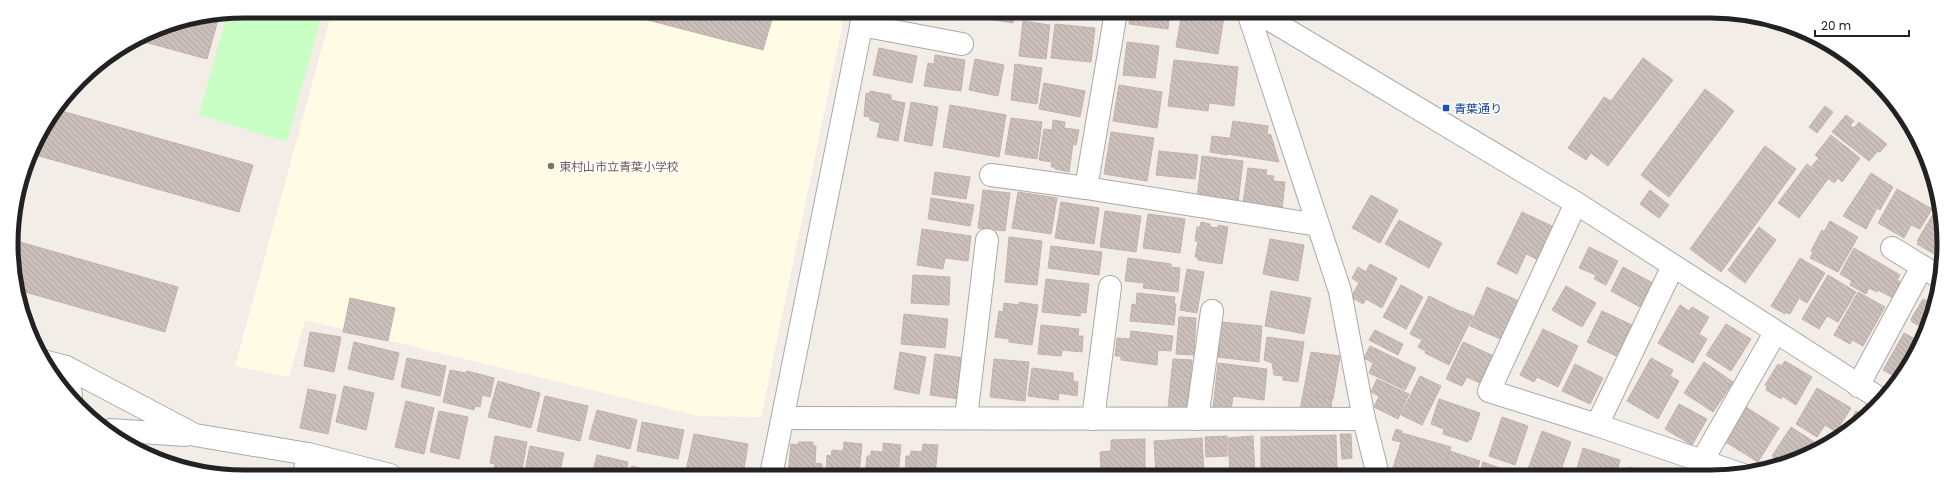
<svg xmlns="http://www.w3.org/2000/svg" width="1955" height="488" font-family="Poppins,'Noto Sans JP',sans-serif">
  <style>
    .education { fill: #fffbe5 }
    .park { fill: #c9fec4 }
    .building { fill: url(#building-back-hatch); stroke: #c6b1a9 }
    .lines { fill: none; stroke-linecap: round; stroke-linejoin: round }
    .minor-casing { stroke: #a9a9a9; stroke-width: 24 }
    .minor { stroke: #fff; stroke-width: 22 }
    .transit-dot { fill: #1a4fb4; stroke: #fff; stroke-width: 1.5 }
    .education-dot { fill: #8d6e63; stroke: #fff; stroke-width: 1.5 }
    .labels { text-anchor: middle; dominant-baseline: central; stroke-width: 3; stroke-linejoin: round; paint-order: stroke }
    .transit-label { font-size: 12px; fill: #164399; stroke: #fff; text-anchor: start }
    .education-label { font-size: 12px; fill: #785e54; stroke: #fff; text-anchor: start }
    .rim { fill: none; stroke: #222; stroke-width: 5 }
  </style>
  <defs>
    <pattern id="building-back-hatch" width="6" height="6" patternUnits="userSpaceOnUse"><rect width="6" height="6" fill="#cbbfbb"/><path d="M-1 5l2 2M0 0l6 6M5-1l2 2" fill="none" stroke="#aea4a0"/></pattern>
  </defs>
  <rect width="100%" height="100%" fill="#f3ede8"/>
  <path class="education" d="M332,11L845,12L761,417L698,416L305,320L289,377L235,366Z"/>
  <path class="park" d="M244,11H323L287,142L199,115L227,14Z"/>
  <g class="building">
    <path d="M617,12H774L763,50Z"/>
    <path d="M956,12H981L980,17Z"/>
    <path d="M989,12H1014L1013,23L988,19Z"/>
    <path d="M1131,12H1170L1168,29L1129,24Z"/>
    <path d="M1182,12H1200L1224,16L1218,54L1176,47Z"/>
    <path d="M219,16L207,59L137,40L155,29Z"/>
    <path d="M1023,21L1050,25L1046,59L1019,56Z"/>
    <path d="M1055,24L1095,28L1091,62L1051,58Z"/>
    <path d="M1127,42L1159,46L1155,78L1123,75Z"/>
    <path d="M879,48L917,56L912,83L873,75Z"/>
    <path d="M935,55L965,60L961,91L924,86L928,63L934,64Z"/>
    <path d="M1643,58L1673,80L1608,166L1579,144Z"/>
    <path d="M975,59L1004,65L998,96L969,90Z"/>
    <path d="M1174,60L1238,67L1234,106L1209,103L1208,111L1168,106Z"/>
    <path d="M1015,64L1042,68L1037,104L1011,100Z"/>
    <path d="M1044,83L1085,91L1080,117L1039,109Z"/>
    <path d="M1119,85L1162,92L1157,128L1113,121Z"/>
    <path d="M1705,89L1734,111L1669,197L1641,175Z"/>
    <path d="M870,91L891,95V100L905,103L898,141L877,137L880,123L870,120V117L864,116L866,93L869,94Z"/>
    <path d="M1604,97L1611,101L1579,144L1591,153L1586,160L1568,148Z"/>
    <path d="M911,102L938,107L932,146L904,141Z"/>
    <path d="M950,105L1006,115L999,157L943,147Z"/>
    <path d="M1825,106L1833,112L1817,133L1809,127Z"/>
    <path d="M58,110L253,165L239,212L32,154L35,141Z"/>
    <path d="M1846,115L1854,121L1850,125L1854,128L1859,122L1887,144L1880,152L1878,151L1869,161L1832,132Z"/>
    <path d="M1011,118L1042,122L1037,159L1005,154Z"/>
    <path d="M1053,120L1065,122L1064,128L1079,130L1076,145L1073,144L1069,172L1055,169V167H1051L1052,162L1039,160L1044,129L1052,130Z"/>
    <path d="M1233,121L1268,126L1267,134L1271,135L1279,162L1227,154Z"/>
    <path d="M1111,132L1154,138L1147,181L1104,174Z"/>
    <path d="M1831,135L1860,158L1842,182L1838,178L1834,183L1812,166L1819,158L1815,155Z"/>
    <path d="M1212,136L1229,138L1227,155L1210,152Z"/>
    <path d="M1765,146L1796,169L1721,272L1690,249Z"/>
    <path d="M1159,151L1198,155L1195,179L1156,175Z"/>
    <path d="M1202,156L1243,161L1238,203L1197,198Z"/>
    <path d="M1807,164L1828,179L1799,218L1778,203Z"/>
    <path d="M1248,168L1267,170L1266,175L1274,176L1273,181L1285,182L1282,210L1243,203Z"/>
    <path d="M935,172L970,177L966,199L932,194Z"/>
    <path d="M1871,173L1893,187L1880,210L1877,208L1866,229L1843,216Z"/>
    <path d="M1897,189L1932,209L1920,229L1911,225L1904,238L1878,223Z"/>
    <path d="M983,190L1010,193L1005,231L978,228Z"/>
    <path d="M1650,190L1669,205L1659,218L1640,204Z"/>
    <path d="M1018,192L1057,198L1051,234L1012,228Z"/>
    <path d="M1371,195L1398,210L1380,243L1352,228Z"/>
    <path d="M931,198L974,205L970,226L928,219Z"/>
    <path d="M1061,202L1099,208L1094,244L1055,238Z"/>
    <path d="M1105,211L1141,216L1136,252L1100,247Z"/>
    <path d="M1935,211L1938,213L1941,258L1917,244L1919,242L1917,241Z"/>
    <path d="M1522,212L1556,228L1541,261L1526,254L1517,274L1497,264Z"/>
    <path d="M1148,214L1185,219L1180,253L1143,248Z"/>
    <path d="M1399,220L1442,243L1429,268L1385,244Z"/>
    <path d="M1830,221L1858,237L1838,272L1810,258L1813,252L1811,251L1822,230L1824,232Z"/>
    <path d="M1201,222L1210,224V227L1218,228V225L1228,227L1222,264L1198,260V258L1195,257L1198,241H1195L1197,227H1200Z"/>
    <path d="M1759,227L1776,240L1745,283L1728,270Z"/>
    <path d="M922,229L971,236L968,261L945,258L943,269L917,265Z"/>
    <path d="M1009,237L1042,241L1037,285L1005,282Z"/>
    <path d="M1270,239L1304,245L1298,281L1263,274Z"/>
    <path d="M13,240L178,287L165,332L18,290Z"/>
    <path d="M1051,246L1102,252L1099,275L1048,268Z"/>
    <path d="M1589,247L1618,261L1606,285L1594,279L1596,275L1579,268Z"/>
    <path d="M1854,248L1900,275L1897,280L1901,282L1893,298L1878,290L1877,292L1869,288L1866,294L1850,285L1852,281L1840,274Z"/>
    <path d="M1128,258L1171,264V267L1180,268L1178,292L1143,288L1144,283L1125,281Z"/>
    <path d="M1800,258L1825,273L1807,303L1799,298L1790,314L1786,312L1785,314L1771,306Z"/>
    <path d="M1370,264L1397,278L1382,308L1366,299L1363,304L1351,297L1359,283L1352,278L1358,267L1366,272Z"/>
    <path d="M1623,267L1653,283L1640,307L1611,291Z"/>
    <path d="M1187,269L1204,272L1197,313L1180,310Z"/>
    <path d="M913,275L950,277L949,305L911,303Z"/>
    <path d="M1828,275L1856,292L1838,322L1827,316L1819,329L1802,319Z"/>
    <path d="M1046,279L1089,284L1086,313L1081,312L1080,316L1042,312Z"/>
    <path d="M1401,285L1423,297L1406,329L1383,317Z"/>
    <path d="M1566,286L1596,303L1582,327L1552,310Z"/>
    <path d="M1487,287L1519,301L1503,340L1470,326Z"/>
    <path d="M1271,291L1311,298L1304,334L1265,326Z"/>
    <path d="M1858,292L1885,307L1863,346L1852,340L1850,344L1834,335Z"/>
    <path d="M1137,293L1175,297L1174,304H1176L1174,325L1130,321L1132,304L1136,305Z"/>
    <path d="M1931,295L1935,297L1925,329L1912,322L1911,319L1923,299L1927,301Z"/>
    <path d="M1429,296L1461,312L1462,311L1473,316L1449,365L1425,353L1426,351L1418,347L1422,340L1410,334Z"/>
    <path d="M350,298L395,308L388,341L343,332Z"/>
    <path d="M1019,302L1038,305L1032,345L1009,342V339L995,337L999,311L1003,312L1004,303L1019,305Z"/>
    <path d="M1680,305L1689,311L1692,307L1709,317L1699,334L1707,339L1693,363L1658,343Z"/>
    <path d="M1602,311L1632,325L1616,356L1587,342Z"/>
    <path d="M904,314L948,319L945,348L901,344Z"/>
    <path d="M1179,317L1196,318L1194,355L1176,354Z"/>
    <path d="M1221,322L1262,326L1259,362L1218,357Z"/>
    <path d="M1726,324L1751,339L1731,371L1706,355Z"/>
    <path d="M1041,325L1079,329L1078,336H1083L1082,352L1062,350L1061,356L1038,354Z"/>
    <path d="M1543,329L1578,346L1558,387L1537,377L1534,382L1520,375Z"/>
    <path d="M1375,330L1403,344L1398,355L1369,340Z"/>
    <path d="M1131,331L1173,336L1171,351L1158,350L1157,365L1121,360V356H1115L1117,338L1130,339Z"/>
    <path d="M310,332L341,337L334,372L304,366Z"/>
    <path d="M1904,333L1921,342L1920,347L1898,378L1883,370Z"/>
    <path d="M1267,337L1304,342L1298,382L1283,380V376L1274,375L1272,363L1264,360Z"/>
    <path d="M354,342L399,353L393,380L348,369Z"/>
    <path d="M1463,342L1494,356L1482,384L1467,377L1462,386L1446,379Z"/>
    <path d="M1370,346L1416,368L1405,390L1369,373L1373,363L1364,358Z"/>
    <path d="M900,352L926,357L919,394L894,389Z"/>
    <path d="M1311,352L1340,356L1333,399L1303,394Z"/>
    <path d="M935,354L964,358L959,399L930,395Z"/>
    <path d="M407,358L446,366L440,396L401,387Z"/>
    <path d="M1651,358L1673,370L1670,376L1679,381L1658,419L1627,401Z"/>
    <path d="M994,359L1029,362L1025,401L990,397Z"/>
    <path d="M1173,359L1192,360L1187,410L1168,408Z"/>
    <path d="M1785,361L1812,377L1796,405L1782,396L1781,399L1766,390L1767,386L1765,385L1778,364L1781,366Z"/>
    <path d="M1704,362L1733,382L1713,412L1684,393Z"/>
    <path d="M1218,363L1267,369L1264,400L1233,396L1231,410L1213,408Z"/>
    <path d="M1575,364L1603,378L1590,404L1562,391Z"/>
    <path d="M1032,368L1073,373V381L1078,382L1077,396L1059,393L1058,400L1028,396Z"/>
    <path d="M450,370L466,373L467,371L494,378L490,397L482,395L480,407L475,406L474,410L443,402Z"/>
    <path d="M1420,376L1441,386L1422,425L1401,415Z"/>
    <path d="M1377,379L1409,394L1398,419L1374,407L1379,396L1371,392Z"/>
    <path d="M498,381L540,393L531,428L488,417Z"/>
    <path d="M344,386L374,393L366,430L336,422Z"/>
    <path d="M1817,388L1851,408L1836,432L1825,425L1817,437L1796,424Z"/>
    <path d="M308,389L336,395L328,434L300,428Z"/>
    <path d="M1303,394L1332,398L1331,409H1300Z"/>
    <path d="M545,396L588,406L580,441L537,431Z"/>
    <path d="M1439,399L1480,413L1471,440L1469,439L1468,442L1443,434L1444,429L1431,424Z"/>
    <path d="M406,401L434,408L424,454L395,447Z"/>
    <path d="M1679,404L1707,419L1692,445L1665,429Z"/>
    <path d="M1746,407L1779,428L1758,462L1724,441Z"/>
    <path d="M597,410L637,420L630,449L589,439Z"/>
    <path d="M439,411L468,417L459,459L430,452Z"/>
    <path d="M1856,411L1865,416L1843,432Z"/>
    <path d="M1502,417L1528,426L1515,465L1489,456Z"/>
    <path d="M642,422L684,430L678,459L637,451Z"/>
    <path d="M1791,427L1822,447L1814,453L1782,463L1772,456Z"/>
    <path d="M1396,429L1402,431V433L1451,447L1442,475L1391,474L1401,442L1392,440Z"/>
    <path d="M1542,431L1571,442L1559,475H1544L1528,469Z"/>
    <path d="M694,434L748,444L743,475H685Z"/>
    <path d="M1340,434H1351L1352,458L1342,459Z"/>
    <path d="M1336,435L1337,470L1261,472V437Z"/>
    <path d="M495,436L527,442L521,475H493L495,464L490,463Z"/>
    <path d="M1227,436V456L1206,457L1205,437Z"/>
    <path d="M1253,436L1255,475H1230L1228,438Z"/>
    <path d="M1202,438L1204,475H1156L1154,441Z"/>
    <path d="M1145,439V475H1101L1100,452L1111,451V440Z"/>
    <path d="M799,442H813V446H816L815,463L822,464L821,475H788L791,444L797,445Z"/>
    <path d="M844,442L862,444L859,475H826L827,455L831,456L832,450L843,451Z"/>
    <path d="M883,443L901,445L898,475H865L867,456H871V451L883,452Z"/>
    <path d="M923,444L938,445L935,475H905L906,456H910L911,451L922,452Z"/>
    <path d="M530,446L564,453L559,475H524Z"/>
    <path d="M1583,448L1620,460L1616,475H1575Z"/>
    <path d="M1450,451L1480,461L1475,475H1442Z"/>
    <path d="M597,455L628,462L625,475H592Z"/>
    <path d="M1483,462L1516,474L1515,475H1479Z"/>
    <path d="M632,466L661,474V475H629Z"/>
    <path d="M1629,467L1655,475H1627Z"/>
    <path d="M314,469L352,474V475H313Z"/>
  </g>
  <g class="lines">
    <g class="minor-casing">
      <g id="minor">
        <path d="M1116,12L1086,188L1318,225"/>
        <path d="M1248,12L1340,291L1364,419L1378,475"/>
        <path d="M1257,12L1576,203L1882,400"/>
        <path d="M861,25L962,44"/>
        <path d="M991,175L1086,188"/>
        <path d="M1576,203L1489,391L1597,425L1743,475"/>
        <path d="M1892,248L1941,278"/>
        <path d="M47,362L66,367L195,435L308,454L390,475"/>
        <path d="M66,367L71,396"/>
        <path d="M1858,386L1922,267"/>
        <path d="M783,418L1364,419"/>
        <path d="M966,418L987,240"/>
        <path d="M1093,419L1110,287"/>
        <path d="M1197,419L1212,311"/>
        <path d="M1597,425L1673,266"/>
        <path d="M110,430L186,435"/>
        <path d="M1702,461L1775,333"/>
        <path d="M304,475L308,454"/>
        <path d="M771,475L864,12"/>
      </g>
    </g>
    <use href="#minor" class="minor"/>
  </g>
  <rect class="transit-dot" x="1442" y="104" width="8" height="8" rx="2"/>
  <circle class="education-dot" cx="551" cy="166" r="4"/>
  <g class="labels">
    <g class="transit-label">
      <text x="1454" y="108">青葉通り</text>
    </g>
    <g class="education-label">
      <text x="559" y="166">東村山市立青葉小学校</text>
    </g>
  </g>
  <path d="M0 0H1955V488H0ZM244 18H1711A226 226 0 0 1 1937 244V244A226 226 0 0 1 1711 470H244A226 226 0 0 1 18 244V244A226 226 0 0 1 244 18Z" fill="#fff" fill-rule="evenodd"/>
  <path class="rim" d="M244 18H1711A226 226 0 0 1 1937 244V244A226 226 0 0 1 1711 470H244A226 226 0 0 1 18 244V244A226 226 0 0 1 244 18Z"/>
  <path d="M1815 30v6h94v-6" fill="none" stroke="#222222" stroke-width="2"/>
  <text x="1821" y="30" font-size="12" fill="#222222" stroke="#ffffff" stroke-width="3" paint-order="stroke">20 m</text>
</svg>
